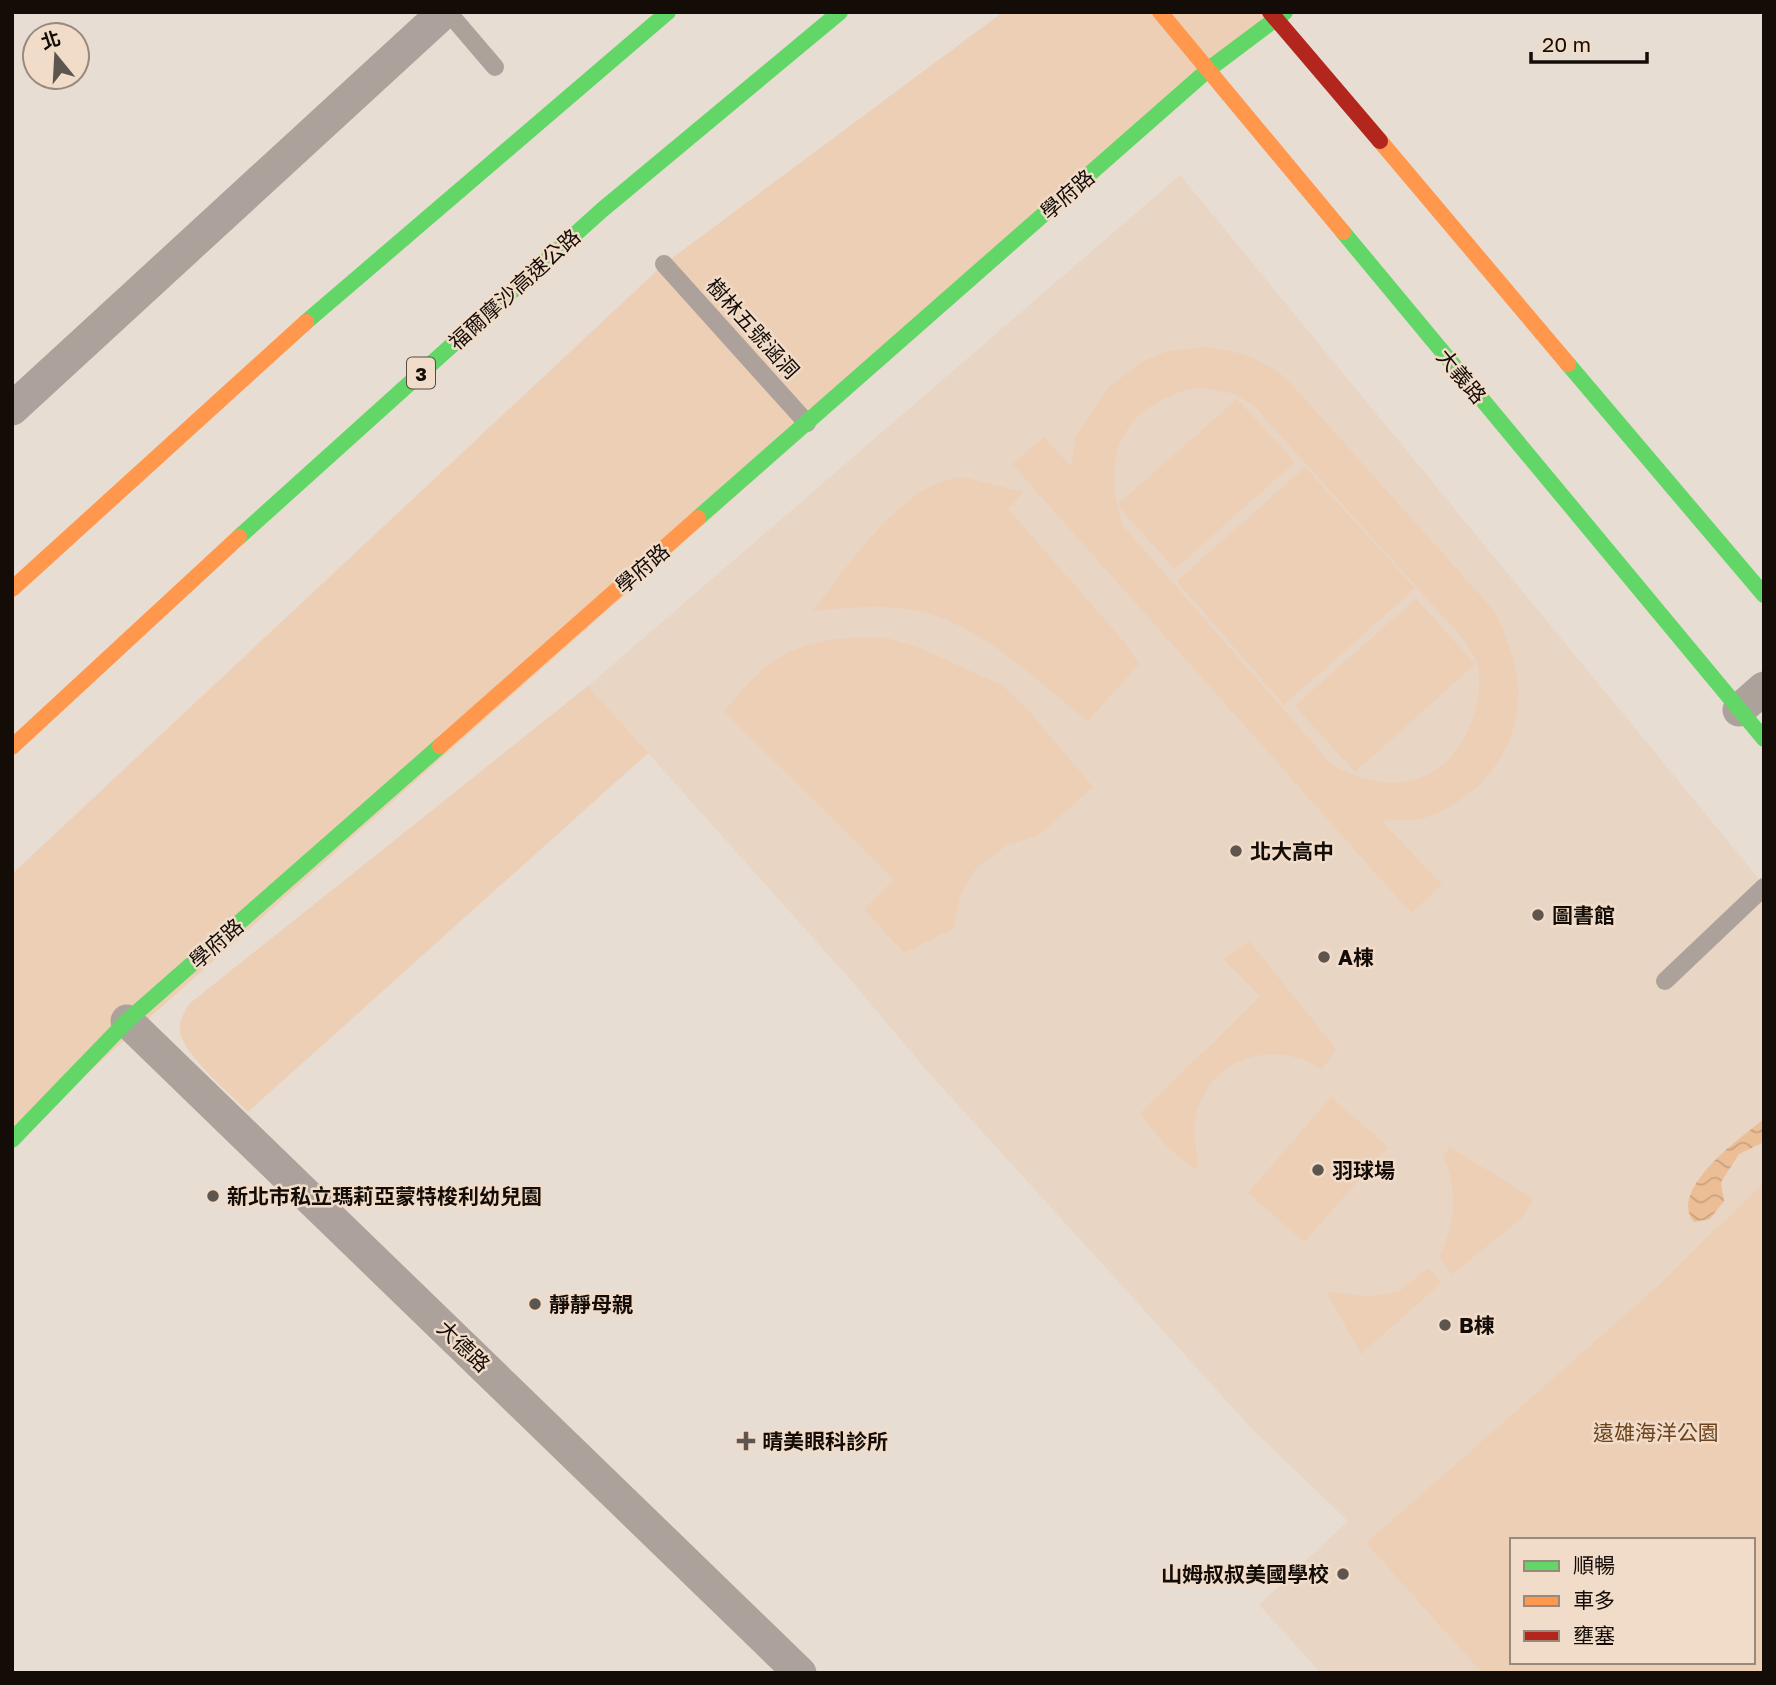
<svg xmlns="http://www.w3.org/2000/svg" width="1776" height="1685" font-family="'Golos Text','Noto Sans TC',sans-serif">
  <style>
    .built { fill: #e9d5c4 }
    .green { fill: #eccfb5; fill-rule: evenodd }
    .water { fill: url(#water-waves) }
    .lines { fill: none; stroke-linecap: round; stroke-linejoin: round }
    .lane { stroke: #aca29b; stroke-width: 18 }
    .street { stroke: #aca29b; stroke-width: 33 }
    .fast { stroke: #63d668; stroke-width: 16 }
    .slow { stroke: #ff974d; stroke-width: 16 }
    .jam { stroke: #b3261e; stroke-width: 16 }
    .poi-dot { fill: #5e564e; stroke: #f1dcca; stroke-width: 2.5 }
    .labels { text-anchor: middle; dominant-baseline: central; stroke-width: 5; stroke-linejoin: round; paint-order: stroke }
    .shield { fill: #f1dcca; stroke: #564b42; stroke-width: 2 }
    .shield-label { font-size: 19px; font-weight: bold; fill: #140d07 }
    .street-label { font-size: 21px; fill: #140d07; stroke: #f1dcca }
    .poi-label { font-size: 21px; font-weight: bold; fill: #140d07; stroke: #f1dcca; text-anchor: start }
    .park-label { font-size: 21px; fill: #6c431b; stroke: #f1dcca }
  </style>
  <defs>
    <pattern id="water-waves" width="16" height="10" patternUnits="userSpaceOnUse" patternTransform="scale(1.75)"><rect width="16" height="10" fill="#ecbe95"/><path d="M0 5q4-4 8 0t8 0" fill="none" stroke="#caa27f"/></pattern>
  </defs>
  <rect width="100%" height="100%" fill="#e8ddd3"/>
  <path class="built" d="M1180,175L1764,885V1182L1654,1289L1366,1543L1482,1673H1321L1259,1605L1348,1521L1253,1430L928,1072L849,978L588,686Z"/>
  <g class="green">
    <path d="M1003,12H1280L12,1140V874L664,264Z"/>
    <path d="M1205,347C1237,351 1260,357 1286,378L1496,613C1505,635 1516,660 1518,684C1523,745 1481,799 1424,818C1412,822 1395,819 1382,821L1442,885L1411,913L1012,464L1044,437L1071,467L1076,436L1108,388L1141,362L1168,351ZM1198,387L1235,394L1254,406L1466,642C1469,649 1476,658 1478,666C1485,712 1459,770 1410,781C1384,787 1355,777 1332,765L1123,526C1098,455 1123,404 1198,387Z"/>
    <path d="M1237,399L1295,462L1175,569L1117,505Z"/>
    <path d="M1305,467L1415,588L1284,705L1177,581Z"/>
    <path d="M963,477L1023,492L1008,509L1125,643L1139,664L1088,721C1032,679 979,618 905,609C875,605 843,608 813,611C847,567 903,481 963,477Z"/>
    <path d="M1416,599L1475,664L1355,772L1295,706Z"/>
    <path d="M865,637L887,638L920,648L1003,686L1029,711L1093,787L1039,835L1007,845L976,868L960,896L954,928L904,953L864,909L894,879L724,712C765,658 796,639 865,637Z"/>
    <path d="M588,686L648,753L248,1112C230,1093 189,1060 181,1036C177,1023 183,1014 189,1004Z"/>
    <path d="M1249,941L1336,1049L1322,1070C1282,1041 1222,1053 1201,1100C1191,1121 1194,1143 1199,1165L1194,1169L1163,1143L1140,1113L1260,997L1224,959Z"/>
    <path d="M1331,1097L1388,1147L1304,1242L1248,1193Z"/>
    <path d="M1450,1147L1534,1199L1521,1219L1452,1274L1439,1258C1455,1224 1459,1191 1443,1156Z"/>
    <path d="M1764,1182V1673H1482L1366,1543L1654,1289ZM1512,1540H1753V1662H1512Z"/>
    <path d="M1428,1268L1441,1283L1361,1354L1326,1291L1369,1297L1400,1291Z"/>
  </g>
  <path class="water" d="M1764,1119V1142L1739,1154L1721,1182L1724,1201L1710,1219L1694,1222C1667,1189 1743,1136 1764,1119Z"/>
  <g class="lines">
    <g class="lane">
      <path d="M448,12L495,67"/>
      <path d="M664,264L807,423"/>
      <path d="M1665,981L1764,887"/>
    </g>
    <g class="street">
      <path d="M12,409L444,12"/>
      <path d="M1739,710L1764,688"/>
      <path d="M127,1021L800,1673"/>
    </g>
    <g class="fast">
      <path d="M1343,232L1764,739"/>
      <path d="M306,322L668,12"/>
      <path d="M1568,364L1764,595"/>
      <path d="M698,518L1209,69L1285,12"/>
      <path d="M239,537L602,210L840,12"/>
      <path d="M12,1140L127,1021L440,746"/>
    </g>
    <g class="slow">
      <path d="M1160,12L1343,232"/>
      <path d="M1380,141L1568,364"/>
      <path d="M12,589L306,322"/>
      <path d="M440,746L698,518"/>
      <path d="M12,747L239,537"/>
    </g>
    <path class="jam" d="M1270,12L1380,141"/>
  </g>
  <g class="poi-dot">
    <circle cx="1236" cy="851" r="7"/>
    <circle cx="1538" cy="915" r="7"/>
    <circle cx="1324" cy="957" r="7"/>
    <circle cx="1318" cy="1170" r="7"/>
    <circle cx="213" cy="1196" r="7"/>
    <circle cx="535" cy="1304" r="7"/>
    <circle cx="1445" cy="1325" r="7"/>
    <path d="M742.5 1430.5h7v7h7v7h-7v7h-7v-7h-7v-7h7z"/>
    <circle cx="1343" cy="1574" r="7"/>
  </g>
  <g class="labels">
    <rect class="shield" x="407" y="357.5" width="28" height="31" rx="5"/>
    <g class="shield-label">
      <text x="421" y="373">3</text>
    </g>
    <g class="street-label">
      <text transform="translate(1067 194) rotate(-41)">學府路</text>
      <text transform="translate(514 289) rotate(-42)">福爾摩沙高速公路</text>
      <text transform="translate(753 328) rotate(48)">樹林五號涵洞</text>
      <text transform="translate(1462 376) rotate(50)">大義路</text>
      <text transform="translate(642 568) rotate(-41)">學府路</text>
      <text transform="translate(216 943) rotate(-41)">學府路</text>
      <text transform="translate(464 1346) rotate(44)">大德路</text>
    </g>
    <g class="poi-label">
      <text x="1250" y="851">北大高中</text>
      <text x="1552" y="915">圖書館</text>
      <text x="1338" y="957">A棟</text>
      <text x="1332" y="1170">羽球場</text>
      <text x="227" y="1196">新北市私立瑪莉亞蒙特梭利幼兒園</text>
      <text x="549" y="1304">靜靜母親</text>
      <text x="1459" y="1325">B棟</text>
      <text x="762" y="1441">晴美眼科診所</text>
      <text x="1329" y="1574" text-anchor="end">山姆叔叔美國學校</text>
    </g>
    <g class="park-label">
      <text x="1656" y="1432">遠雄海洋公園</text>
    </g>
  </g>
  <rect width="1776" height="1685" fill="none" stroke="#140d07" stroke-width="28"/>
  <rect x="1510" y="1538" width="245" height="126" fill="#f1dcca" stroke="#99897c" stroke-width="2"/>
  <rect x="1524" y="1561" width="35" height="10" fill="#63d668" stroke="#99897c" stroke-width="2"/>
  <text x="1573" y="1573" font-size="21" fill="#140d07">順暢</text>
  <rect x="1524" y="1596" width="35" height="10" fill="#ff974d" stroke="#99897c" stroke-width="2"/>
  <text x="1573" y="1608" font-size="21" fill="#140d07">車多</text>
  <rect x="1524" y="1631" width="35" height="10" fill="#b3261e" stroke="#99897c" stroke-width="2"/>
  <text x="1573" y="1643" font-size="21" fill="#140d07">壅塞</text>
  <g transform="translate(56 56) rotate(342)"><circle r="33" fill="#f1dcca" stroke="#99897c" stroke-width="2"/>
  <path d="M0-5L12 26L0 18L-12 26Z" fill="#5e564e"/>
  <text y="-10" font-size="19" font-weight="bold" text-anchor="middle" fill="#140d07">北</text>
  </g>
  <path d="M1531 52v10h116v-10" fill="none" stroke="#140d07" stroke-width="3.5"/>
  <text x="1542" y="52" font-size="21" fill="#140d07" stroke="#f1dcca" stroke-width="5" paint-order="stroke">20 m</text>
</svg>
